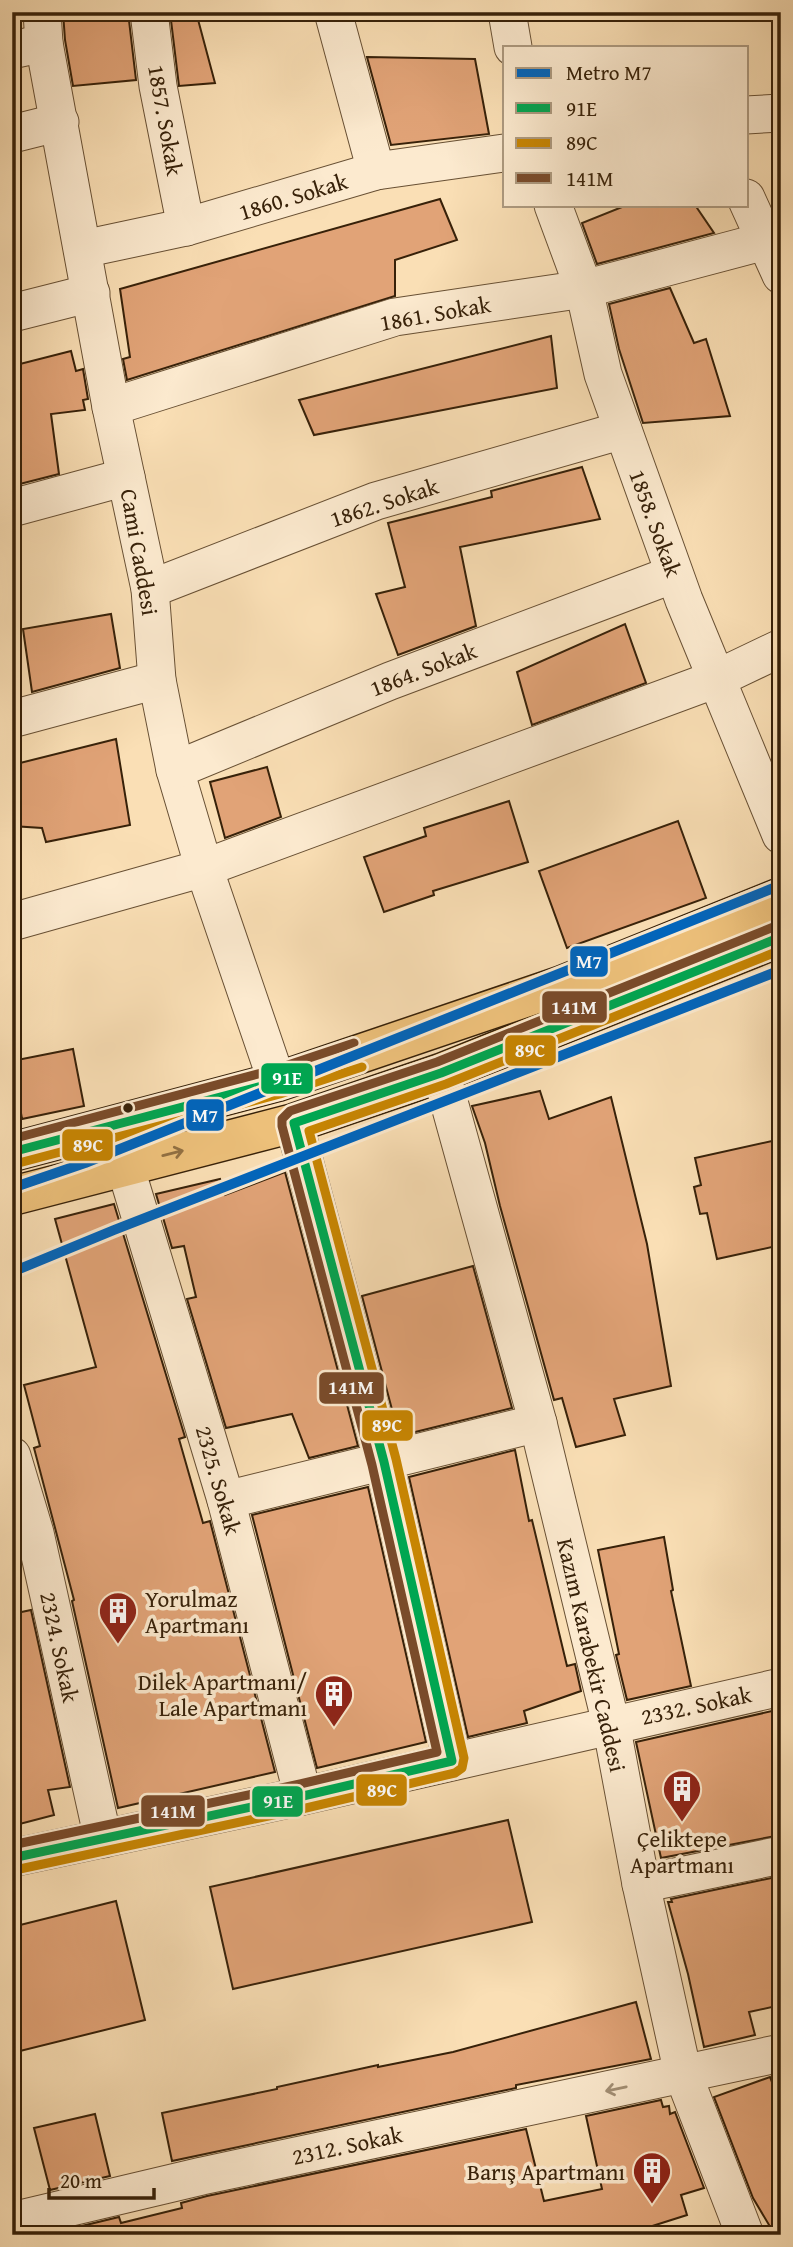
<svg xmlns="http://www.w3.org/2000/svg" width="793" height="2247" font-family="'Gentium Book Plus',serif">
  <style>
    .building { fill: #e1a377; stroke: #372109; stroke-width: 2 }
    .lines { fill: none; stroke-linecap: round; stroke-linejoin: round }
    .minor-casing { stroke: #685034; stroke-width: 39 }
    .major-casing { stroke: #372109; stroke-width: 41 }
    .minor { stroke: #fceacf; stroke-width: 37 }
    .major { stroke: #edc07a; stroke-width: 38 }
    .bus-1-casing { stroke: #fceacf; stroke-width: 14 }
    .bus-2-casing { stroke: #fceacf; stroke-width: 14 }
    .bus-3-casing { stroke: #fceacf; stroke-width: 14 }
    .bus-1 { stroke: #00a651; stroke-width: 9 }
    .bus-2 { stroke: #c78502; stroke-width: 9 }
    .bus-3 { stroke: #7a4b2a; stroke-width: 9 }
    .metro-1-casing { stroke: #fceacf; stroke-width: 16 }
    .metro-1 { stroke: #0065bd; stroke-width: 10 }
    .oneway { stroke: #927042 }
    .oneway2 { stroke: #a39076 }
    .bus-dot { fill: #372109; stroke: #fceacf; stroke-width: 2.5 }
    .labels { text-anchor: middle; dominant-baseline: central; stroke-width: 7; stroke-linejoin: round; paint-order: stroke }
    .street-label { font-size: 23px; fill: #372109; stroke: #fceacf }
    .poi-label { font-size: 23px; fill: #372109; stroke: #fceacf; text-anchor: end }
    .line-badge { stroke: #fceacf; stroke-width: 2.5 }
    .badge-label { font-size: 19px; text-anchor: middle; font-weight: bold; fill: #fff }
  </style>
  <rect width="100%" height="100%" fill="#fadfb5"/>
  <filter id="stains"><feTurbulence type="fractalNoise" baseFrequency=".00286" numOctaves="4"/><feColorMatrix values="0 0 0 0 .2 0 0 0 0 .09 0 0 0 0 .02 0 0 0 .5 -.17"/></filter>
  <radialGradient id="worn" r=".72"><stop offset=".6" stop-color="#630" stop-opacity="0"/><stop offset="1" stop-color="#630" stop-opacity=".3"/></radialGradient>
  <g class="building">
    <path d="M63,12H128L136,80L73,86L65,40Z"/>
    <path d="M170,12H196L215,83L179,86Z"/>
    <path d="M367,57L475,59L489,134L391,145Z"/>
    <path d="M440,199L457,240L395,260V296L127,380L123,359L130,357L120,289Z"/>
    <path d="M627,205H695L714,233L597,264L582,223Z"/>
    <path d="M670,288L694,343L706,339L730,416L643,423L619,349L609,304Z"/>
    <path d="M551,336L557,388L314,435L299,400Z"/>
    <path d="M71,351L76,371L83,369L88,399L83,400L85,410L51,414L59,474L12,486V366Z"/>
    <path d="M582,467L600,519L460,547L476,626L398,655L376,594L405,587L388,523L492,497L491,491Z"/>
    <path d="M111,614L120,668L32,692L23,629Z"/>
    <path d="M625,624L646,683L532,725L517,672Z"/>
    <path d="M116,739L130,825L46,842L42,828L12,826V765Z"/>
    <path d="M267,767L281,817L225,838L210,782Z"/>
    <path d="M509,801L528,862L433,891L434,895L384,912L364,857L426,836L424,828Z"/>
    <path d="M678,821L706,898L567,948L539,871Z"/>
    <path d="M73,1049L84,1106L22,1119L12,1061Z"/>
    <path d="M540,1091L549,1119L611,1097L647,1244L671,1386L614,1399L625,1435L576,1447L562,1398L554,1400L500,1206L485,1143L472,1106Z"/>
    <path d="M781,1139V1245L717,1259L707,1213L700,1214L694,1187L701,1185L695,1158Z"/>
    <path d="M285,1172L358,1446L309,1458L292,1414L226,1428L187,1299L196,1297L184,1246L172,1248L156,1194L220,1179L225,1195Z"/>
    <path d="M114,1204L185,1437L179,1439L203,1523L210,1521L275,1772L118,1808L72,1601L74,1600L34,1448L40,1446L24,1385L96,1367L55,1219Z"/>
    <path d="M473,1266L512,1408L399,1436L362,1296Z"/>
    <path d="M515,1450L529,1521L532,1520L567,1666L575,1664L581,1691L524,1711L527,1723L468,1737L409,1477Z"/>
    <path d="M368,1487L426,1742L317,1768L252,1515Z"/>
    <path d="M664,1537L673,1590L671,1591L691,1686L627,1700L616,1655L619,1654L598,1550Z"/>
    <path d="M31,1610L70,1787L48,1790L54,1815L12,1826V1614Z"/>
    <path d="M781,1709V1835L661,1858L636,1742Z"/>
    <path d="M508,1820L532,1922L233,1989L210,1887Z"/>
    <path d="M781,1876V2005L749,2012L755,2035L704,2047L688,1974L668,1902H672L671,1899Z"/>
    <path d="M116,1901L145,2020L12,2053V1927Z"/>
    <path d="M636,2002L651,2059L516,2085V2088L172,2161L162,2113L277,2089V2087L378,2065V2067L453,2052Z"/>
    <path d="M770,2077L781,2106V2235H775L753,2198L714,2097Z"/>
    <path d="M661,2100L663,2107L669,2106L670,2114L675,2112L704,2188L681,2195L687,2215L624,2235H62L61,2231L119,2217L121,2223L182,2208L181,2203L207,2196L526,2129L544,2201L602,2189L586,2116Z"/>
    <path d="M95,2114L110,2176L50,2190L34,2128Z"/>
  </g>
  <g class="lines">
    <g class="minor-casing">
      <g id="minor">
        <path d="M42,12L44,43L111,407L150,589L157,680L175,770L204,868L277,1082"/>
        <path d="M149,12L158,86L186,227"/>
        <path d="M333,12L376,171"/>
        <path d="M507,12L513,47"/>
        <path d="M12,50L44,43"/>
        <path d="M746,115L781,113"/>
        <path d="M12,134L60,122"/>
        <path d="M746,198L781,275"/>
        <path d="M553,205L584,289L603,374L684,600L781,835"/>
        <path d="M83,249L186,227L376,171L504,153"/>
        <path d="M12,313L91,293"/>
        <path d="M111,407L395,317L584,289L765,241"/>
        <path d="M12,508L126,477"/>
        <path d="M150,589L376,501L623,430"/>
        <path d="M12,719L157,680"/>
        <path d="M175,770L390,681L674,574"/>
        <path d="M12,922L204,868L716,679L781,648"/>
        <path d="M441,1073L538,1423L611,1724L641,1884L683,2074L745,2235"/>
        <path d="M294,1123L384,1462L452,1761"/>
        <path d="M125,1166L226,1500L303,1796"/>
        <path d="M12,1456L35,1533L103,1839"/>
        <path d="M226,1500L538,1423"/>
        <path d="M12,1858L303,1796L781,1687"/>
        <path d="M641,1884L781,1855"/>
        <path d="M12,2221L202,2176L781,2053"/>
      </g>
    </g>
    <g class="major-casing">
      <g id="major">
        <path d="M12,1152L277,1082L560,986L781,897"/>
        <path d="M12,1196L294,1123L441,1073L781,937"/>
      </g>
    </g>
    <use href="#minor" class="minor"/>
    <use href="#major" class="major"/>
    <g class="bus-1-casing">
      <g id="bus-1">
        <path d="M12,1152L277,1082L358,1055"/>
        <path d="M12,1858L303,1796L452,1761L384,1462L294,1123L441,1073L781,937"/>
      </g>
    </g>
    <g class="bus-2-casing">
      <g id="bus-2">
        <path d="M15,1164L280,1094L362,1067"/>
        <path d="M15,1870L306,1808L455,1773L462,1768L464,1758L396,1459L309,1131L446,1084L781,950"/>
      </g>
    </g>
    <g class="bus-3-casing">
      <g id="bus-3">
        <path d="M12,1139L273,1070L354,1043"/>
        <path d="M12,1845L300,1784L437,1752L372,1465L282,1126V1119L290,1111L437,1062L776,926"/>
      </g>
    </g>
    <use href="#bus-1" class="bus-1"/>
    <use href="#bus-2" class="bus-2"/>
    <use href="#bus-3" class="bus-3"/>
    <g class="metro-1-casing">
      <g id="metro-1">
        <path d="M12,1188L85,1163L781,885"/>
        <path d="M12,1272L114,1230L781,970"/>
      </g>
    </g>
    <use href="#metro-1" class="metro-1"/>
  </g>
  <defs><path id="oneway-shaft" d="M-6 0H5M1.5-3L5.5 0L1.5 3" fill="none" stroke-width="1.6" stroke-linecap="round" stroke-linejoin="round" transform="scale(1.75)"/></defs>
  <use class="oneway" href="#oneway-shaft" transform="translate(173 1153) rotate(-14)"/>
  <use class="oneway2" href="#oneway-shaft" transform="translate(616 2089) rotate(168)"/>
  <defs>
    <g id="building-pin" transform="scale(2.0125)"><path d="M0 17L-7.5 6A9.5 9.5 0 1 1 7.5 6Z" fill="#8f2418" stroke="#fceacf"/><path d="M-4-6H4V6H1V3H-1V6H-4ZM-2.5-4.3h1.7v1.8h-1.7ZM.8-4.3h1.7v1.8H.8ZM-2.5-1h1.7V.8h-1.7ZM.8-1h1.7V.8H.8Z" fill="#fff"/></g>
  </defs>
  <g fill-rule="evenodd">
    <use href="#building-pin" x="118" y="1611"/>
    <use href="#building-pin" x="334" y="1694"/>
    <use href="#building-pin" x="682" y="1789"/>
    <use href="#building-pin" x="652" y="2171"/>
  </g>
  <circle class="bus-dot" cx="128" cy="1108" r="6"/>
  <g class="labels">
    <g class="street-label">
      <text transform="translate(166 120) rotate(80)">1857. Sokak</text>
      <text transform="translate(293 196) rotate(-17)">1860. Sokak</text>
      <text transform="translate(435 313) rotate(-10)">1861. Sokak</text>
      <text transform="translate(384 502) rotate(-18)">1862. Sokak</text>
      <text transform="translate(656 523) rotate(70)">1858. Sokak</text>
      <text transform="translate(140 552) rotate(80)">Cami Caddesi</text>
      <text transform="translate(423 669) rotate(-21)">1864. Sokak</text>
      <text transform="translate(219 1480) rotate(74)">2325. Sokak</text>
      <text transform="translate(60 1647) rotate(78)">2324. Sokak</text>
      <text transform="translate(592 1655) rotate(77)">Kazım Karabekir Caddesi</text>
      <text transform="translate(696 1705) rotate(-12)">2332. Sokak</text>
      <text transform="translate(347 2145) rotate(-12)">2312. Sokak</text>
    </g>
    <g class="poi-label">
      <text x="145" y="1598" text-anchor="start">Yorulmaz<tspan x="145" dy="26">Apartmanı</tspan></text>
      <text x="307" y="1681">Dilek Apartmanı/<tspan x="307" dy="26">Lale Apartmanı</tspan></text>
      <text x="682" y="1838" text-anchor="middle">Çeliktepe<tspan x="682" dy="26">Apartmanı</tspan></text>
      <text x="625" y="2171">Barış Apartmanı</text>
    </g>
  </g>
  <g class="line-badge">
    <rect x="569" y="945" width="40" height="33" rx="7" fill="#0065bd"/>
    <rect x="541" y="990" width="67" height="34" rx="7" fill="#7a4b2a"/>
    <rect x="504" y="1034" width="53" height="33" rx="7" fill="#c78502"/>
    <rect x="260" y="1062" width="54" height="33" rx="7" fill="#00a651"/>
    <rect x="185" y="1098" width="40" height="34" rx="7" fill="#0065bd"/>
    <rect x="61" y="1128" width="53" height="34" rx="7" fill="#c78502"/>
    <rect x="318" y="1371" width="67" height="34" rx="7" fill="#7a4b2a"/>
    <rect x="361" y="1409" width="53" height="33" rx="7" fill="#c78502"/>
    <rect x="355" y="1773" width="53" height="34" rx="7" fill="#c78502"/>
    <rect x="251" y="1785" width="53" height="33" rx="7" fill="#00a651"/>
    <rect x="140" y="1794" width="66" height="34" rx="7" fill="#7a4b2a"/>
  </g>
  <g class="badge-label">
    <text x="589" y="968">M7</text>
    <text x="574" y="1014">141M</text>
    <text x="530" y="1057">89C</text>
    <text x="287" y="1085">91E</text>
    <text x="205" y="1122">M7</text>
    <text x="88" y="1152">89C</text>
    <text x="351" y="1394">141M</text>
    <text x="387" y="1432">89C</text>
    <text x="382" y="1797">89C</text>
    <text x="278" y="1808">91E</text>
    <text x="173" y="1818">141M</text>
  </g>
  <rect width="793" height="2247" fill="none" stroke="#fadfb5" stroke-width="42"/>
  <rect x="14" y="14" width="765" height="2219" fill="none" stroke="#372109" stroke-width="3.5"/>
  <rect x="21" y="21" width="751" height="2205" fill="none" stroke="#372109" stroke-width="2"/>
  <rect x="503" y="46" width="245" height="161" fill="#fceacf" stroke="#ad9a80" stroke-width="2"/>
  <rect x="516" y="68" width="35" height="10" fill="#0065bd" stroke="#ad9a80" stroke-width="2"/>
  <text x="566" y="80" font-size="21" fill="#372109">Metro M7</text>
  <rect x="516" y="103" width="35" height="10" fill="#00a651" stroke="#ad9a80" stroke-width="2"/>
  <text x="566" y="116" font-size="21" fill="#372109">91E</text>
  <rect x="516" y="138" width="35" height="10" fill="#c78502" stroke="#ad9a80" stroke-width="2"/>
  <text x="566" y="150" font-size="21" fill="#372109">89C</text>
  <rect x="516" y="173" width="35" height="10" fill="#7a4b2a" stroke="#ad9a80" stroke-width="2"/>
  <text x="566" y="186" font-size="21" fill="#372109">141M</text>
  <path d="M49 2188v10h105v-10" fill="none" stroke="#372109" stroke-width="3.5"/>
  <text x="60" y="2188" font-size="21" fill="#372109" stroke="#fceacf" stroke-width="5" paint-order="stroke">20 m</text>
  <rect width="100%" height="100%" filter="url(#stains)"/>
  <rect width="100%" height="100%" fill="url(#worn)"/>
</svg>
